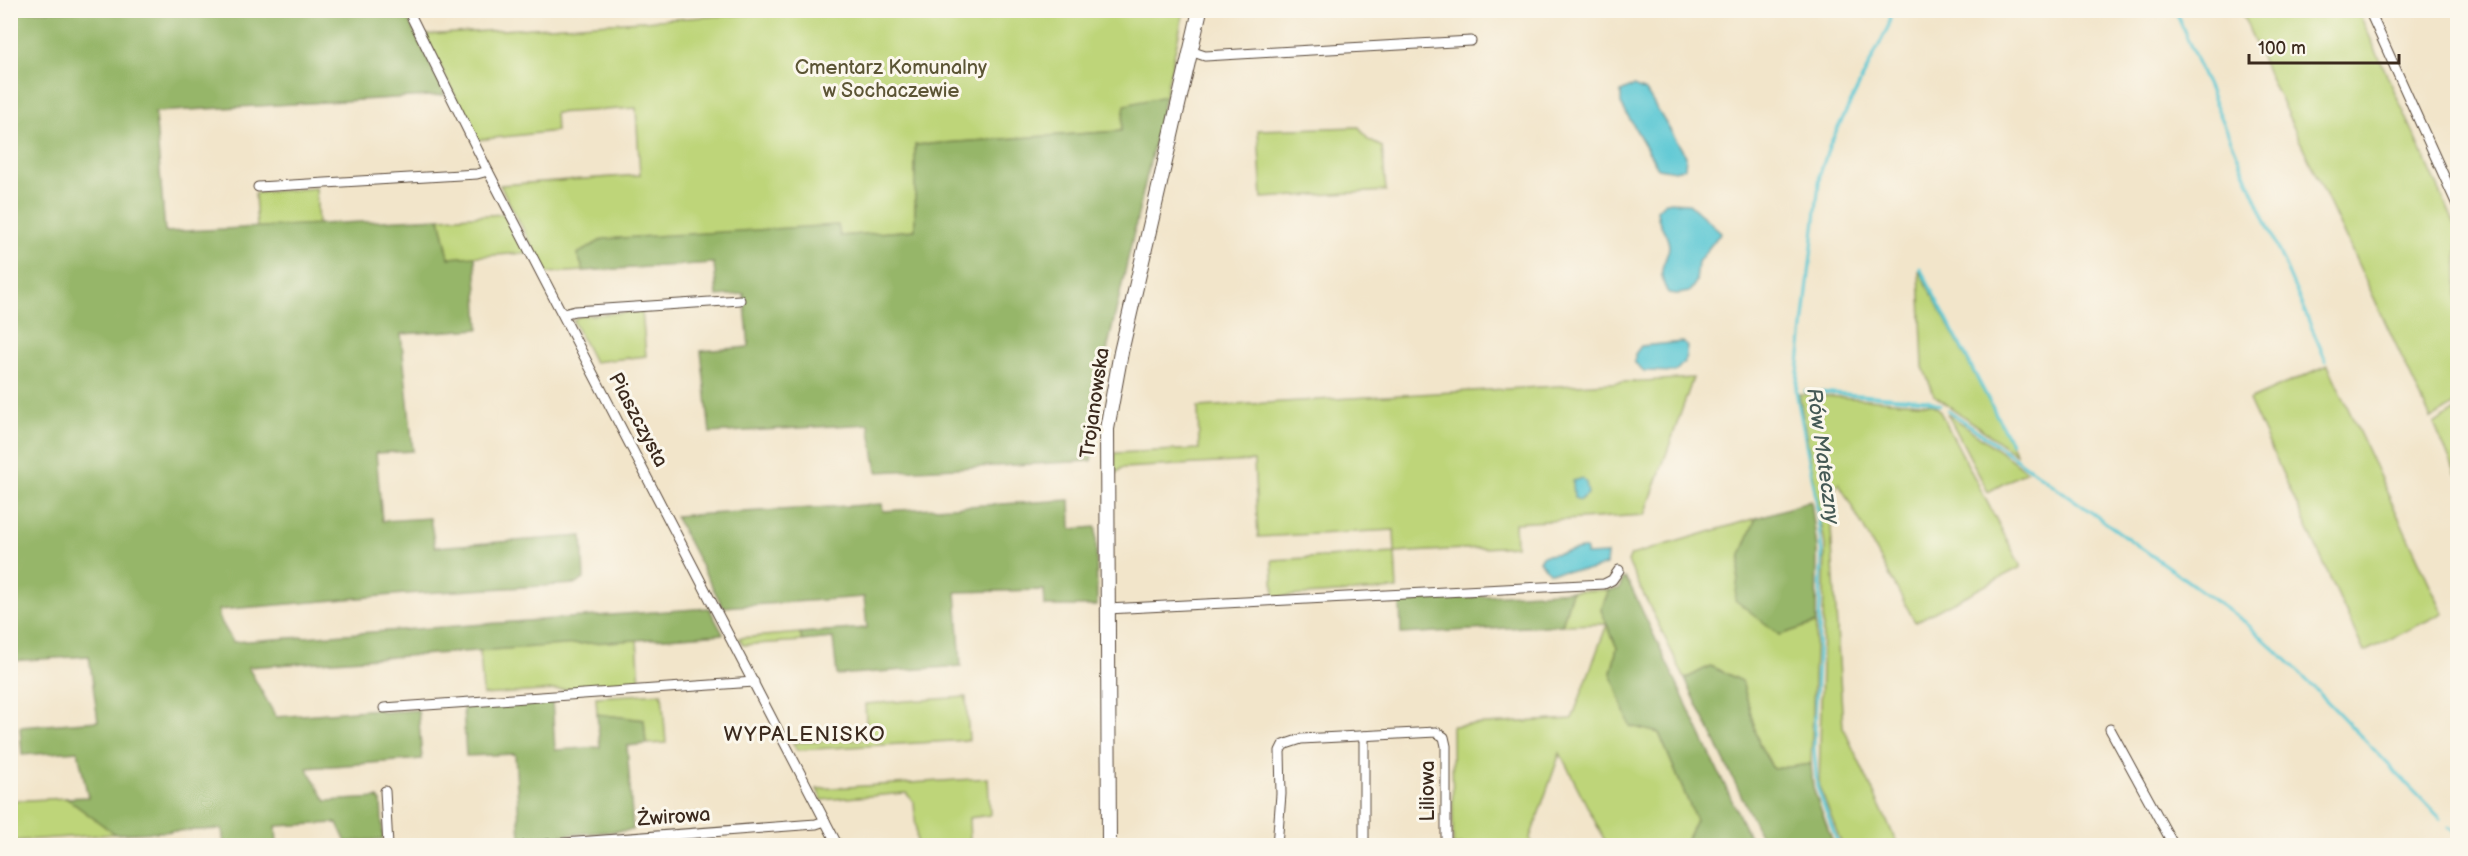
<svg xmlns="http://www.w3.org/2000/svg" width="2468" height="856" font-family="'Balsamiq Sans',sans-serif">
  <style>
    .green { fill: #bed579; stroke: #7c804c; stroke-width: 1.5 }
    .forest { fill: #96b669; stroke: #687044; stroke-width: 1.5 }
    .water { fill: #5cc8d4; stroke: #4c7979; stroke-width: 1.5 }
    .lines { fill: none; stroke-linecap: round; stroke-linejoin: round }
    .stream { stroke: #5cc8d4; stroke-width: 3 }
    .street-casing { stroke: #564638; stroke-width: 11 }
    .secondary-casing { stroke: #564638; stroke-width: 16 }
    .street { stroke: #fff; stroke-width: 9 }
    .secondary { stroke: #fff; stroke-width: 14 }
    .labels { text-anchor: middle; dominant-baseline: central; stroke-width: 6; stroke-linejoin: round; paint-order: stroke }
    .park-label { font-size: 20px; fill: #5c5535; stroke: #fbf7ec }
    .street-label { font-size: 20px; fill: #3b2a1e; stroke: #fbf7ec }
    .water-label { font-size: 21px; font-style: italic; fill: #455955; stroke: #fbf7ec }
    .neighbourhood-label { font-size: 21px; letter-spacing: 1.5px; fill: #3b2a1e; stroke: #fbf7ec }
  </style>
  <rect width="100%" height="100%" fill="#fbf7ec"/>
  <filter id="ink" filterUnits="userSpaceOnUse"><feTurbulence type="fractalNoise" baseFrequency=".0167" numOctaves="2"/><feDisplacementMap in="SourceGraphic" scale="12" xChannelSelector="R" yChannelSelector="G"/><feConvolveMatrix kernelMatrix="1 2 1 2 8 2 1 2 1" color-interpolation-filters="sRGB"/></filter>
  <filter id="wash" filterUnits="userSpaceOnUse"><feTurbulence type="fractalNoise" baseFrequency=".008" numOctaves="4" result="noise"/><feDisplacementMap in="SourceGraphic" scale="24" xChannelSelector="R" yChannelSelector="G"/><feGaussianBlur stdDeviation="1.35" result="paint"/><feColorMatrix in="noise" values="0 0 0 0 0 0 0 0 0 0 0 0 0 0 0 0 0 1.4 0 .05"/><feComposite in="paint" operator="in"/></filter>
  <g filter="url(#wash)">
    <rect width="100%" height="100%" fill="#f2e5ca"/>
    <g class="green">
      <path d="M810,10L1184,11L1165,96L1158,99L1121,131L915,145V230L840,236L838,226L577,254L584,271L546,273L500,185L640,175L636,108L555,113L556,131L477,140L425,35Z"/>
      <path d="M2241,11H2358L2457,229V403L2431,419L2267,71Z"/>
      <path d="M1359,127L1368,140L1382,147L1386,191L1262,198L1258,130Z"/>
      <path d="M316,188L318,225L257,228L255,193Z"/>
      <path d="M505,214L527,253L449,258L440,218Z"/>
      <path d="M1919,270L2017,455L1934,395L1923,367Z"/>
      <path d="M642,311L646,356L594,362L573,321L579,316Z"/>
      <path d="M2328,365L2443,613L2364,652L2249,400Z"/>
      <path d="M1693,378L1645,515L1515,523L1516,546L1395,553L1397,589L1274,597L1272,560L1395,553L1394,530L1258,537L1254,461L1122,468L1114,475L1115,453L1199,449L1198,407Z"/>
      <path d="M1799,394L1931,404L1938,408L2021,567L1915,622L1839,483L1829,496L1843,727L1898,845H1842L1819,786L1825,545Z"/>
      <path d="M2457,409V476L2434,424Z"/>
      <path d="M1947,413L2027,471L1988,492Z"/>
      <path d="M1756,518L1741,555L1780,635L1816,623L1811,764L1774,769L1759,744L1742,681L1710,666L1685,679L1628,562L1631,555Z"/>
      <path d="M1609,590L1601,610L1617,648L1611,673L1659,733L1696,820L1684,845H1607L1560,753L1530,838L1533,845H1453L1452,726L1572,719L1607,624L1562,625L1572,591Z"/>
      <path d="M800,633L802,641L743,645L739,638Z"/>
      <path d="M637,639L640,684L483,695L480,650Z"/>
      <path d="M662,693L666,743L646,744L644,720L597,714L596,697Z"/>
      <path d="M966,697L969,740L797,750L792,743L867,739L865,704Z"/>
      <path d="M988,778L990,815L969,818L970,844L917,845L914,802L906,793L822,800L817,789Z"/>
      <path d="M66,798L115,834L11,841L10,801Z"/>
    </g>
    <g class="forest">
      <path d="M11,11H404L445,95L155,112L165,232L440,218L449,258L475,256L479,329L401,334L413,451L376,453L382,521L430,518L435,547L582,536L584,579L576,584L405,594L219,610V618L233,642L709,608L723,634L248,667L276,717L380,709L381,712L418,710L422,759L307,768L326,801L378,798L381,802L383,839L346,842L337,823L276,826L277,846L224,845L222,829L115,834L66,798L88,797L78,751L22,755L20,727L98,721L89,656L11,661Z"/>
      <path d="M1165,96L1108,346L1091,461L877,472L869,424L710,433L701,351L749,347L744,294L717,296L714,263L584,271L577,254L603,239L838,225L840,236L915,230V145L1121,131L1125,105Z"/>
      <path d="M1070,500L1071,529L1096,527L1097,606H1045L1044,590L956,592L961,666L837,675L833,638L802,641L800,633L867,628L864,597L723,607L675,516L882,504L883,511Z"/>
      <path d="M1811,501L1817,549L1816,623L1780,635L1735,600L1741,555L1756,518Z"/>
      <path d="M1625,578L1631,587L1753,845H1684L1696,820L1659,733L1630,726L1611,673L1617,648L1601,610L1609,590L1619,589L1623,579Z"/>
      <path d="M1572,591L1562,625L1401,634L1400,601Z"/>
      <path d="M1710,666L1742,681L1759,744L1773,769L1811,764L1813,788L1834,845H1765L1685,679Z"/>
      <path d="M552,700L555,750L600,747L597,714L644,720L646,744L627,746L633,830L520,838L515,754L466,756L463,707Z"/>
      <path d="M688,839L689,845H610Z"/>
    </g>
    <g class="water">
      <path d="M1633,86L1646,91L1686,156L1685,168L1675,171L1658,168L1621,104V92Z"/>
      <path d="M1665,202L1688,203L1721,232L1698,262L1696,282L1689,292L1678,294L1668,293C1662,282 1659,272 1665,260C1667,255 1669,252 1669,246C1668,231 1657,226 1657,210Z"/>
      <path d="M1683,342L1687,346L1685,361L1675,372L1644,371L1635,363V354L1641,346Z"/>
      <path d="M1582,478L1586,482L1588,494L1580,500L1574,498L1573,481Z"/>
      <path d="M1582,549H1586V555L1607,554L1606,565L1591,570L1549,572L1539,561L1542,556Z"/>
    </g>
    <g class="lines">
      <g class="stream">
        <path d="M2175,10L2326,361"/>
        <path d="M1920,268L2011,443"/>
        <path d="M1805,391L1927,400L1940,405"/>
        <path d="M1948,410L2245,622L2294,667L2441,819"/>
        <path d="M2450,827L2458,835"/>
        <path d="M1839,846L1817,787L1814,748L1822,554L1816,497L1796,391L1820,174L1830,144L1889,25L1891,10"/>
      </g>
    </g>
  </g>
  <g filter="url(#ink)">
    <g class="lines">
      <g class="street-casing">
        <g id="street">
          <path d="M408,10L488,171L838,846"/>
          <path d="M2369,10L2458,207"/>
          <path d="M1190,51L1205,56L1471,41"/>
          <path d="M258,187L477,174L488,171"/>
          <path d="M563,314L575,311L740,300"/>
          <path d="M1107,609L1604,584L1612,580L1619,570"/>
          <path d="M384,708L754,682"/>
          <path d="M2110,729L2174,846"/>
          <path d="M1364,736V846"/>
          <path d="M385,791L388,846"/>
          <path d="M524,846L816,824L825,821"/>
          <path d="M1277,846L1281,794L1280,751L1283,745L1301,739L1436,732L1444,737L1446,746V846"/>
        </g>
      </g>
      <g class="secondary-casing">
        <path id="secondary" d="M1109,846L1107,429L1121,352L1200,10"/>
      </g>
      <use href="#street" class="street"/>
      <use href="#secondary" class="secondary"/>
    </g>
  </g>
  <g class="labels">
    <g class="park-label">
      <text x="891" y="68">Cmentarz Komunalny<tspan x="891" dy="23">w Sochaczewie</tspan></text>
    </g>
    <g class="street-label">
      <text transform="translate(1095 403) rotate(-82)">Trojanowska</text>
      <text transform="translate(638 420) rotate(62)">Piaszczysta</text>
      <text transform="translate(1428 791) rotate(-90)">Liliowa</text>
      <text transform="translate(674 817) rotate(-4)">Żwirowa</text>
    </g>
    <g class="water-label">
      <text transform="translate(1823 456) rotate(82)">Rów Mateczny</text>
    </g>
    <g class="neighbourhood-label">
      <text x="805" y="734">WYPALENISKO</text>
    </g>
  </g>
  <rect width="2468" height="856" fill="none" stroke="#fbf7ec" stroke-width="36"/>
  <path d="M2249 54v9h150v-9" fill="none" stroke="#3b2a1e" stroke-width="3"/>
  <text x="2258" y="54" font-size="18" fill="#3b2a1e" stroke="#fbf7ec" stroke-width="4.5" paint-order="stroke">100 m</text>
</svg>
